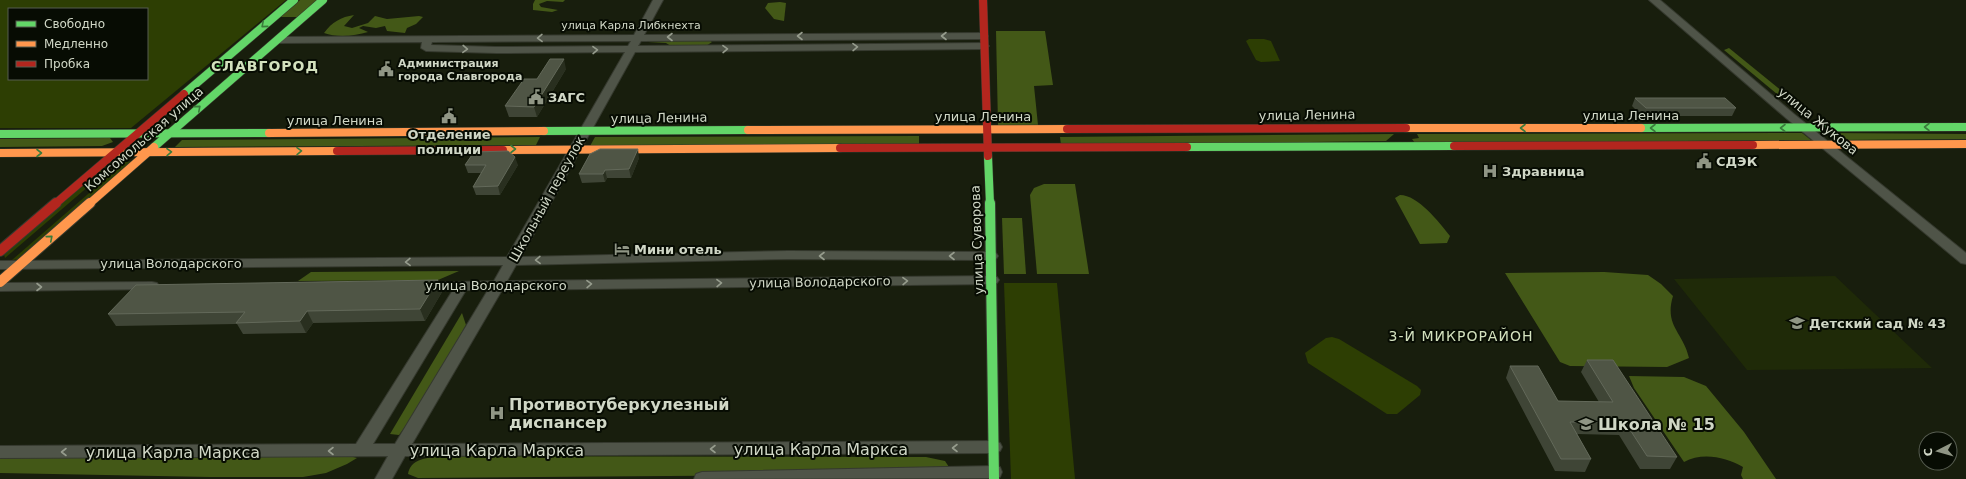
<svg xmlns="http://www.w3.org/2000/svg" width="1966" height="479" font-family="'DejaVu Sans',sans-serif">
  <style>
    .built { fill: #1f2a08 }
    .green { fill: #2d3e03; fill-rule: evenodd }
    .forest { fill: #435817 }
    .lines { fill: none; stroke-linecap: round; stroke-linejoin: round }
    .street-casing { stroke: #35392e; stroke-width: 2 }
    .fast-far1-casing { stroke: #35392e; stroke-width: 9 }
    .fast-casing { stroke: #35392e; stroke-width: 12 }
    .slow-far1-casing { stroke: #35392e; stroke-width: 9 }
    .slow-casing { stroke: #35392e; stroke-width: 12 }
    .jam-far1-casing { stroke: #35392e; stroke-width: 9 }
    .jam-casing { stroke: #35392e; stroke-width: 12 }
    .street { fill: #4f5448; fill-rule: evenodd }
    .fast-far1 { stroke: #63d668; stroke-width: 8 }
    .fast { stroke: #63d668; stroke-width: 10 }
    .slow-far1 { stroke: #ff974d; stroke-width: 8 }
    .slow { stroke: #ff974d; stroke-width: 10 }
    .jam-far1 { stroke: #b3261e; stroke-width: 8 }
    .jam { stroke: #b3261e; stroke-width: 10 }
    .wall { fill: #3f4536 }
    .shaded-wall { fill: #292f1f }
    .building { fill: #4f5545; stroke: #63695a }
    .oneway { stroke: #3a7b3b }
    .oneway2 { stroke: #969c8d }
    .labels { text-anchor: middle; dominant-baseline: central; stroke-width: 4; stroke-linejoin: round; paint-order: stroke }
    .far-street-label { font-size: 11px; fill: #d0d7c6; stroke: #070c03 }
    .far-poi-label { font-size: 11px; font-weight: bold; fill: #d0d7c6; stroke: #070c03; text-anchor: start }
    .poi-label { font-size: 13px; font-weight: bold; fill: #d0d7c6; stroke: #070c03; text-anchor: start }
    .street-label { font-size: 13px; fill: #d0d7c6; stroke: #070c03 }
    .far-district-label { font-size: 14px; font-weight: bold; letter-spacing: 1px; fill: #d3e1be; stroke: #070c03 }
    .neighbourhood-label { font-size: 14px; letter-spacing: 1px; fill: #d3e1be; stroke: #070c03 }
    .near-poi-label { font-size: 16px; font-weight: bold; fill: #d0d7c6; stroke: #070c03; text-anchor: start }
    .near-street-label { font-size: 16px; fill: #d0d7c6; stroke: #070c03 }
  </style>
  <rect width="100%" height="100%" fill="#181e0d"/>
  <path class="built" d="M1835,276L1932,368L1747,370L1674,279Z"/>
  <g class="green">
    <path d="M0,0H286L131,128H0ZM9,9H147V79H9Z"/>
    <path d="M1249,39H1264L1271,41L1280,61L1261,62L1256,60L1246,41Z"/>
    <path d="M111,161H118L5,258L3,251Z"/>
    <path d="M133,161L21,259L12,260L125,162Z"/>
    <path d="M1004,283H1057L1075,479H1011Z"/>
    <path d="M1332,337L1339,339L1417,386L1421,390L1420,395L1397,414H1387L1308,363L1305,353L1326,338Z"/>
  </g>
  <g class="forest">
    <path d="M300,0H318L298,17H280Z"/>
    <path d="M535,0H565L563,2L547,1L539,4L541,7L558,10L552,12L533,10V4Z"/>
    <path d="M780,2L786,3L784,21L774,19L765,8L768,3Z"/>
    <path d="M354,15L344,26L352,28L368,23L375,16L387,19L419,16L423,17L416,24L407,28L405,33L387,31L385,26L376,28L363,26L359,28L368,32C355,36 337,38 324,33C332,22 341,17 354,15Z"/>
    <path d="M996,31H1045L1053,85L1034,86L1038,125H998Z"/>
    <path d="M645,39H708L712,42L706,46H671L666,43L648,42Z"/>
    <path d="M1729,48L1798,104H1789L1724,50Z"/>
    <path d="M1802,133L1811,140L1415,143L1412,139L1419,138L1417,134Z"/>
    <path d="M1827,133L1966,134V139L1835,140Z"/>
    <path d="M1394,134L1386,141L1061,145L1060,137Z"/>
    <path d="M919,136V144L590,146L595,137Z"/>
    <path d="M540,137L536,145L175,147L182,140Z"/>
    <path d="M110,138L113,142L102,146L0,147V139Z"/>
    <path d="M1044,184H1075L1089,274H1037L1030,195L1034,188Z"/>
    <path d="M1400,195C1418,195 1439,222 1450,236L1447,243L1420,244L1395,198Z"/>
    <path d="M1002,218H1022L1026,274H1004Z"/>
    <path d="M459,271L438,280L298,281L311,272Z"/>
    <path d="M1604,272L1648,275L1661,284L1673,296C1664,326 1683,332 1689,358L1667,367L1570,366L1560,362L1505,273Z"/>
    <path d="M462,313L466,325L418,409L399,435L390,434Z"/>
    <path d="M1629,376L1684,377L1706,386L1744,432L1776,479H1743L1741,475L1743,467C1726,457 1702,452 1684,462L1634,388Z"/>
    <path d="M0,455H346L357,458L347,464L326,473L303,477H210L0,473Z"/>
    <path d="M437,456L926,457L945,461L949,467L926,474L418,478L408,474C411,459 424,459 437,456Z"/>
  </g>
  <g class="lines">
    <g class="street-casing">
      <g id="street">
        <path d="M653,0H663L644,35L983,33L988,36L983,39L641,41L638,46L984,43L989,46L984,49L635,52L521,257L788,251L991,252L996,253L998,256L996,259L991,260L788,259L516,265L507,281L992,276L997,277L999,280L997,283L992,284L502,290L412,444L994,441L1000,443L1002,447L1000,451L994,453L405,456L392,479H375L388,456L0,458V446L356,444L453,290H422L417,289L415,286L417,283L494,281L503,265L0,269V261L507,257L625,52L496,53L426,51L421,48L422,42L279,43L274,40L279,37L634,35ZM631,41L628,46L496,47L431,45L432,42ZM466,290H488L395,444H373Z"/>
        <path d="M1649,0H1660L1794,114L1966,253V264L1961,263L1786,118Z"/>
        <path d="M152,282L157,283L159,286L157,289L0,291V283Z"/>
        <path d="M994,466L1000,467L1002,472L1000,477L994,478L694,479L696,474L702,472Z"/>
      </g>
    </g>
    <g class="fast-far1-casing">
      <g id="fast-far1">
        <path d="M184,94L294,0"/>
        <path d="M1641,128L1966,127"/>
        <path d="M544,131L748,130"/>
        <path d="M0,134L269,133"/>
        <path d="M154,147L323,0"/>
        <path d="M1187,147L1454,146"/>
        <path d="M988,156L990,204"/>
      </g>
    </g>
    <g class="fast-casing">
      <path id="fast" d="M990,203L994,479"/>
    </g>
    <g class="slow-far1-casing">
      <g id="slow-far1">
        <path d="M1406,128H1641"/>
        <path d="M748,130L1067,129"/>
        <path d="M269,133L544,131"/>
        <path d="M1753,145L1966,144"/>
        <path d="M503,150L840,148"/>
        <path d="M0,153L337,151"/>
        <path d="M89,204L154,147"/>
      </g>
    </g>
    <g class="slow-casing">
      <path id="slow" d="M0,282L90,203"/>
    </g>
    <g class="jam-far1-casing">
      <g id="jam-far1">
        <path d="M983,0L988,156"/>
        <path d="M1067,129L1406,128"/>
        <path d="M1454,146L1753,145"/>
        <path d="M840,148L1187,147"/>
        <path d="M337,151L503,150"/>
        <path d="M55,204L184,94"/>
      </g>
    </g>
    <g class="jam-casing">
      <path id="jam" d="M0,251L56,203"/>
    </g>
    <use href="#street" class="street"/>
    <use href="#fast-far1" class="fast-far1"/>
    <use href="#fast" class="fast"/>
    <use href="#slow-far1" class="slow-far1"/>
    <use href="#slow" class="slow"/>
    <use href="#jam-far1" class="jam-far1"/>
    <use href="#jam" class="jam"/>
  </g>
  <g class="wall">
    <path d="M566,69L537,117H509L505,106L537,79Z"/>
    <path d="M1635,98L1736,108L1732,116H1642L1632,106Z"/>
    <path d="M474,152L518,165L500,195H476L473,187L481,173H468L465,165Z"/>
    <path d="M639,158L631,178H607L605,182L582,183L579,174Z"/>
    <path d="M438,280L442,292L425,321L313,323L306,333L243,334L237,324L116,326L108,314Z"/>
    <path d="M1587,360L1677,457L1670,469H1640L1619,435L1577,434L1591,459L1585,472L1555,471L1506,378L1510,366L1558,401L1599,402L1581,372Z"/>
  </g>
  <g class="shaded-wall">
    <path d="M564,59L566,69L537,117L534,107Z"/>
    <path d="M638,149L639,158L631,178L629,169Z"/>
    <path d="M515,157L518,165L500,195L498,186Z"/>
    <path d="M605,170L607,178L605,182L603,174Z"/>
    <path d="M438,280L442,292L425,321L420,309Z"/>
    <path d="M307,311L313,323L306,333L300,321Z"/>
  </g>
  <g class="building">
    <path d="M550,59H564L534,107L505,106L524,79H537Z"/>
    <path d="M1635,98H1725L1736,108H1646Z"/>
    <path d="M600,149H638L629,169L605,170L603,174H579L590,154Z"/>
    <path d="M508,151L515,157L498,186L473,187L486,165H465L474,152Z"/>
    <path d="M438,280L420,309L307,311L300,321L236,323L245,312L108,314L136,285Z"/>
    <path d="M1587,360H1613L1677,457L1647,456L1625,422H1570L1591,459H1561L1510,366H1538L1558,401L1613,402Z"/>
  </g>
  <defs><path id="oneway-chevron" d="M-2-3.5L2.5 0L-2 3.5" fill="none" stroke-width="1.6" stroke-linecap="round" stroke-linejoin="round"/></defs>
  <g class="oneway">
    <use href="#oneway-chevron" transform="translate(264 25) rotate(139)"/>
    <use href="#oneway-chevron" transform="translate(198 108) rotate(-41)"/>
    <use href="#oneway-chevron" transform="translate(1927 127) rotate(180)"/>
    <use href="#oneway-chevron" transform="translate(1523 128) rotate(180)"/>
    <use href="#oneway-chevron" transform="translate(1653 128) rotate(-180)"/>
    <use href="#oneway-chevron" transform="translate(1783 128) rotate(-180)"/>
    <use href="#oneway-chevron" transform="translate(513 149)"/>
    <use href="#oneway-chevron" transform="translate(299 151) rotate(-1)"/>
    <use href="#oneway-chevron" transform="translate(169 152) rotate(-1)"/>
    <use href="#oneway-chevron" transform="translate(39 153)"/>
    <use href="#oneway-chevron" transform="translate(50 238) rotate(-41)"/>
  </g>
  <g class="oneway2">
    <use href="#oneway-chevron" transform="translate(800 36) rotate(180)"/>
    <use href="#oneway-chevron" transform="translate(944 36) rotate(180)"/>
    <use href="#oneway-chevron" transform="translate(670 37) rotate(-180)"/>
    <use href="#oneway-chevron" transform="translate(540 38) rotate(179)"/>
    <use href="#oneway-chevron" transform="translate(855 47) rotate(-1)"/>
    <use href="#oneway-chevron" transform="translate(465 49) rotate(2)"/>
    <use href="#oneway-chevron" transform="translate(725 49) rotate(-1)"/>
    <use href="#oneway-chevron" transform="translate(595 50) rotate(-1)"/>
    <use href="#oneway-chevron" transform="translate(822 256) rotate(-180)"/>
    <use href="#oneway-chevron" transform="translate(952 256) rotate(-180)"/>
    <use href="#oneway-chevron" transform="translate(538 260) rotate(179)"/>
    <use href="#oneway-chevron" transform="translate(408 262) rotate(179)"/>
    <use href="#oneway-chevron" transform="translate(905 281) rotate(-1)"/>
    <use href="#oneway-chevron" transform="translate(719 283) rotate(-1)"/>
    <use href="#oneway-chevron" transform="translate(589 284) rotate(-1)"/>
    <use href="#oneway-chevron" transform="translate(39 287)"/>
    <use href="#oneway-chevron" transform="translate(955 448) rotate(180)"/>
    <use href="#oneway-chevron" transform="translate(713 449) rotate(180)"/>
    <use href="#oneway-chevron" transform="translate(331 451) rotate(180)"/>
    <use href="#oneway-chevron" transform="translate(64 452) rotate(180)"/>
  </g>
  <defs>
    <g id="civic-bare" transform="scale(1.2)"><path d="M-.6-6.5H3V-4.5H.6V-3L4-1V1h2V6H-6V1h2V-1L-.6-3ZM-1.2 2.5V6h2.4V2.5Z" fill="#909685" stroke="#070c03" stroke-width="2.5" paint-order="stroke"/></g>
    <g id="hospital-bare" transform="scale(1.2)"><path d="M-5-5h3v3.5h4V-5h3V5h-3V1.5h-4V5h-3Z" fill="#909685" stroke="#070c03" stroke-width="2.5" paint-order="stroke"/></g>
    <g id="hotel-bare" transform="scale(1.2)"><path d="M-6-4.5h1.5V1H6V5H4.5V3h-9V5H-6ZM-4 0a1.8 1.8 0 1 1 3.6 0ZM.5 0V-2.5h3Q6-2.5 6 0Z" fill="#909685" stroke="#070c03" stroke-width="2.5" paint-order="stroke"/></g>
    <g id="school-bare" transform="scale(1.2)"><path d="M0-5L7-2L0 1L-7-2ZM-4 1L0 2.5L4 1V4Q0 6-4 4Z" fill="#909685" stroke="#070c03" stroke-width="2.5" paint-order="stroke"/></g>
  </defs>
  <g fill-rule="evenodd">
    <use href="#civic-bare" x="386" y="69"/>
    <use href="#civic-bare" x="536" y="97"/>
    <use href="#civic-bare" x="449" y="116"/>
    <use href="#civic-bare" x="1704" y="161"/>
    <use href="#hospital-bare" x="1490" y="171"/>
    <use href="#hotel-bare" x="622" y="249"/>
    <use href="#school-bare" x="1797" y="323"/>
    <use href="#hospital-bare" x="497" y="413"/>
    <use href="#school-bare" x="1586" y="424"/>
  </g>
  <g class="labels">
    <g class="far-street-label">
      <text x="631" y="25">улица Карла Либкнехта</text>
    </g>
    <g class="far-poi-label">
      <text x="398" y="63">Администрация<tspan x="398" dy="13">города Славгорода</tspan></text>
    </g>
    <g class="poi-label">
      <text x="548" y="97">ЗАГС</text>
      <text x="449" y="134" text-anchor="middle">Отделение<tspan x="449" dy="15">полиции</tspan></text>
      <text x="1716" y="161">СДЭК</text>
      <text x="1502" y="171">Здравница</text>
      <text x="634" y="249">Мини отель</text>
      <text x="1809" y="323">Детский сад № 43</text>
    </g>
    <g class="street-label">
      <text transform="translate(1307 115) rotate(-1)">улица Ленина</text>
      <text x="1631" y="115">улица Ленина</text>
      <text x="983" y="116">улица Ленина</text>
      <text transform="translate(659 118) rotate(-1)">улица Ленина</text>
      <text x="335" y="120">улица Ленина</text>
      <text transform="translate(1818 121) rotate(39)">улица Жукова</text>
      <text transform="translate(144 139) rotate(-41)">Комсомольская улица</text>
      <text transform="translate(547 199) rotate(-61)">Школьный переулок</text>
      <text transform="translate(977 240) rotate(-92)">улица Суворова</text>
      <text x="171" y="263">улица Володарского</text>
      <text transform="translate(820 282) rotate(-1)">улица Володарского</text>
      <text x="496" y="285">улица Володарского</text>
    </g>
    <g class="far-district-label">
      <text x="265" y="66">СЛАВГОРОД</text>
    </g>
    <g class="neighbourhood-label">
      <text x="1461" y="336">3-Й МИКРОРАЙОН</text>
    </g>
    <g class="near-poi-label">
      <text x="509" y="404">Противотуберкулезный<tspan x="509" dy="18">диспансер</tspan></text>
      <text x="1598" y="424">Школа № 15</text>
    </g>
    <g class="near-street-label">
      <text x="821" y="449">улица Карла Маркса</text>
      <text x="497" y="450">улица Карла Маркса</text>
      <text x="173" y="452">улица Карла Маркса</text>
    </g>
  </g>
  <rect x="8" y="8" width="140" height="72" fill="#070c03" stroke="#575d51"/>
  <rect x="16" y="21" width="20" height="6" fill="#63d668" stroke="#575d51"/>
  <text x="44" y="28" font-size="12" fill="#d0d7c6">Свободно</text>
  <rect x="16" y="41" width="20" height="6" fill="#ff974d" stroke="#575d51"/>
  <text x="44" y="48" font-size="12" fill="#d0d7c6">Медленно</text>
  <rect x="16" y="61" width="20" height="6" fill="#b3261e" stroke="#575d51"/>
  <text x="44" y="68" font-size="12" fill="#d0d7c6">Пробка</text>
  <g transform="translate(1938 451) rotate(264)"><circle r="19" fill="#070c03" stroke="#575d51"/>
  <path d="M0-3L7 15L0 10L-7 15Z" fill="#909685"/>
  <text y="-6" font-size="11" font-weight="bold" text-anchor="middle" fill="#d0d7c6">С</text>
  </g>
</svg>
